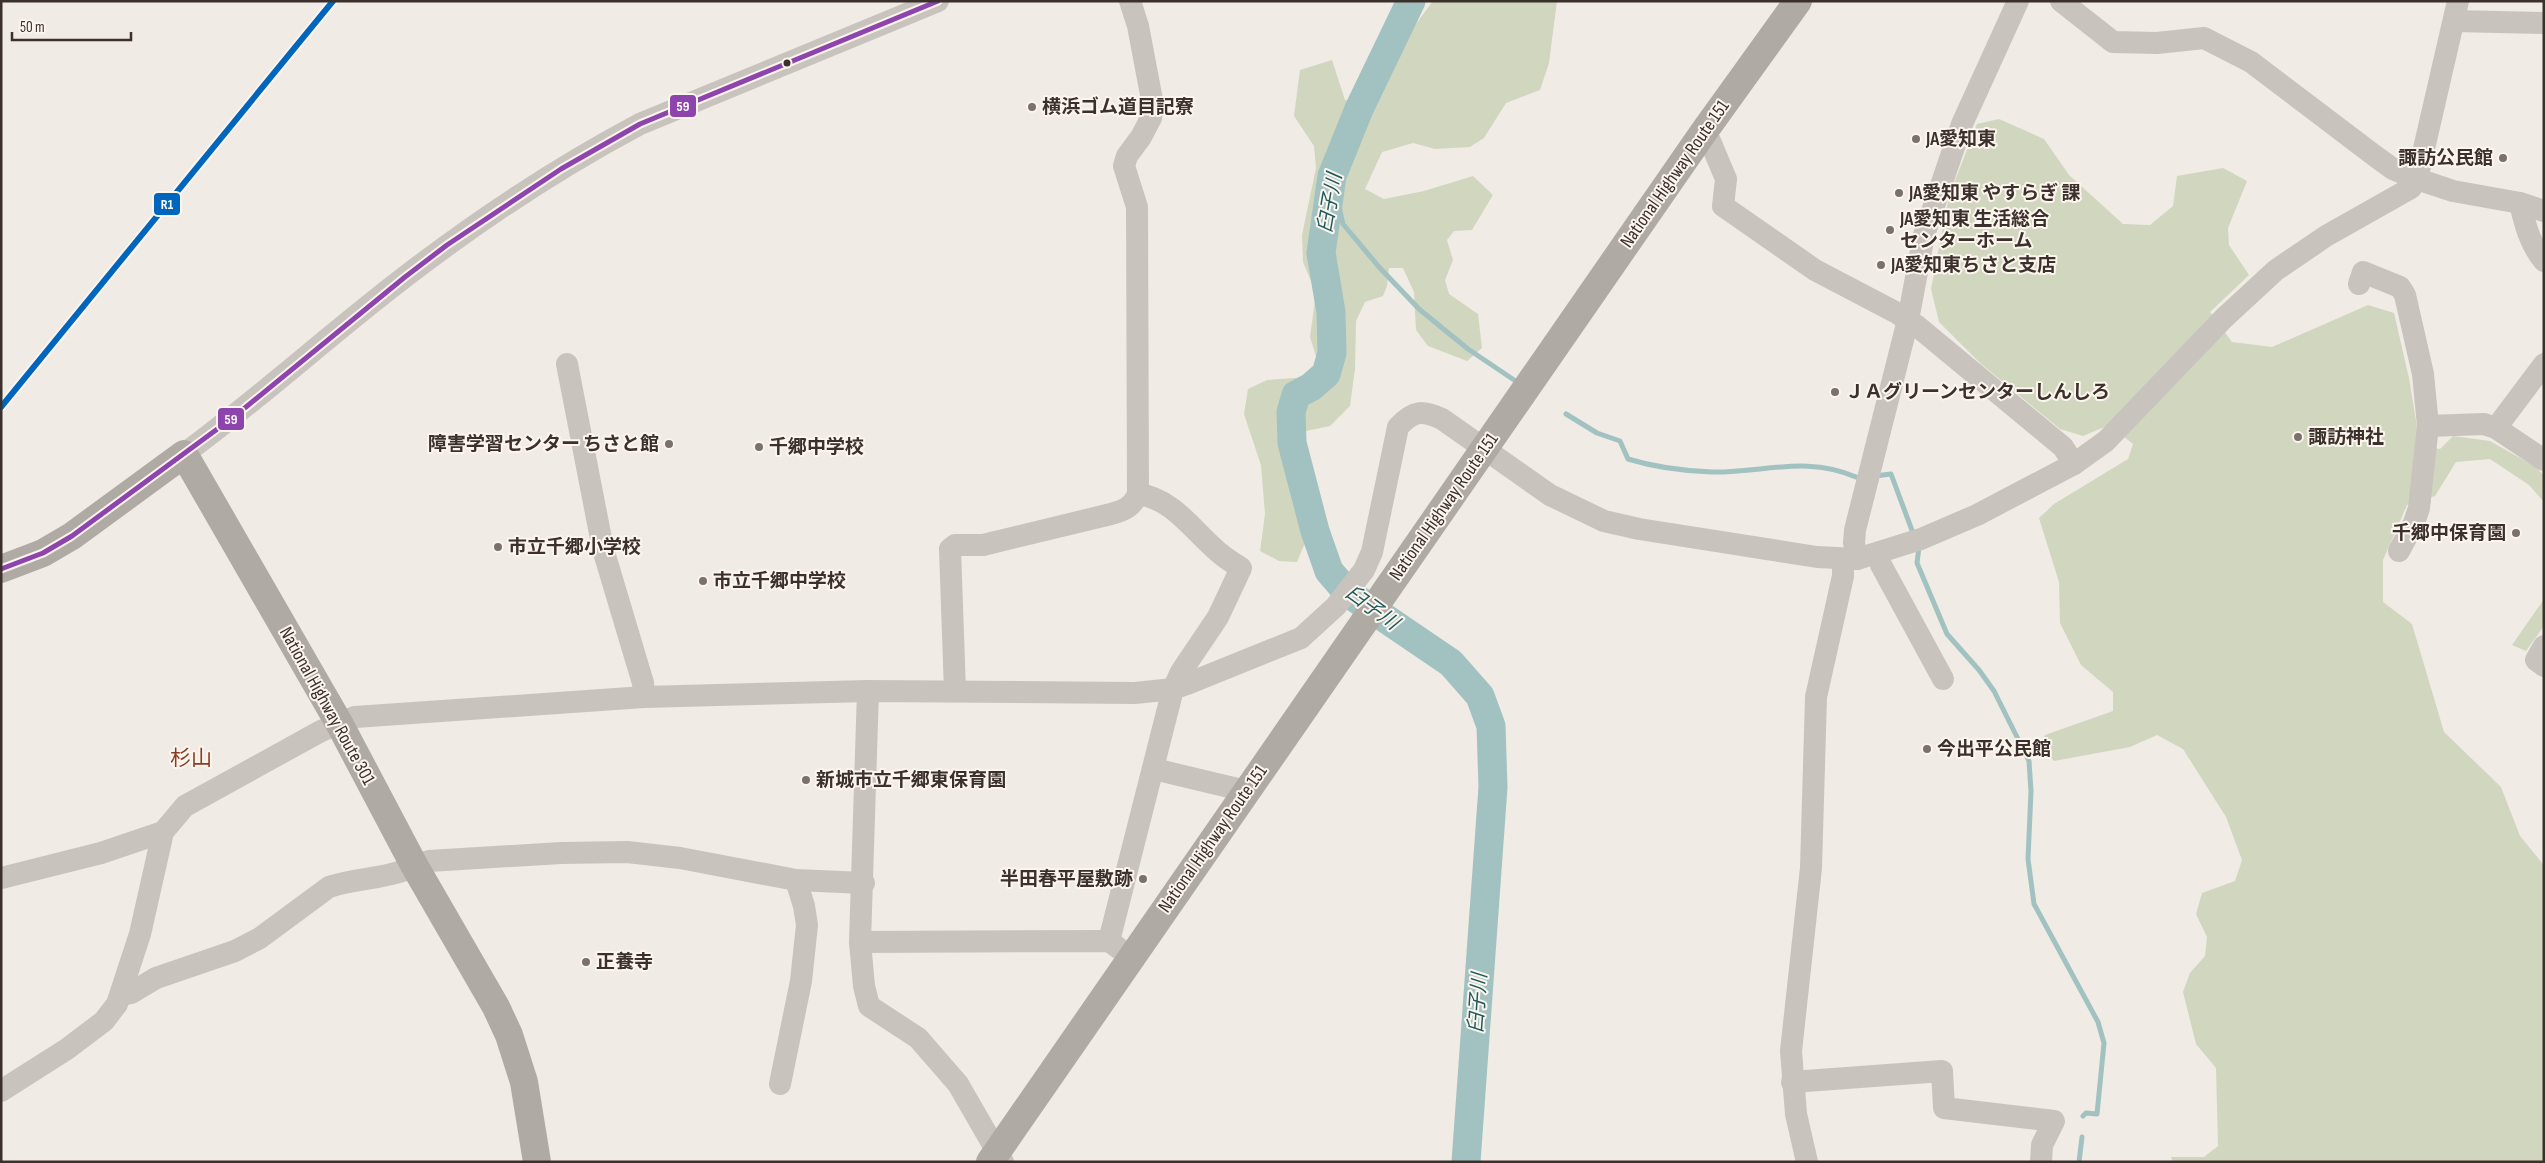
<svg xmlns="http://www.w3.org/2000/svg" width="2545" height="1163" font-family="'Sofia Sans Condensed','Noto Sans JP',sans-serif">
  <style>
    .green { fill: #d1d6bf }
    .lines { fill: none; stroke-linecap: round; stroke-linejoin: round }
    .stream { stroke: #a1c2c1; stroke-width: 5 }
    .river { stroke: #a1c2c1; stroke-width: 29 }
    .minor { stroke: #c9c3be; stroke-width: 22 }
    .highway { stroke: #afaaa4; stroke-width: 28 }
    .bus-1-casing { stroke: #fbf5ee; stroke-width: 9 }
    .bus-1 { stroke: #8e44ad; stroke-width: 5 }
    .rail-1-casing { stroke: #fbf5ee; stroke-width: 10 }
    .rail-1 { stroke: #0065bd; stroke-width: 6 }
    .bus-dot { fill: #3b302b; stroke: #fbf5ee; stroke-width: 2 }
    .poi-dot { fill: #7a716c; stroke: #fbf5ee; stroke-width: 2 }
    .labels { text-anchor: middle; dominant-baseline: central; stroke-width: 4; stroke-linejoin: round; paint-order: stroke }
    .poi-label { font-size: 19px; font-weight: bold; fill: #3b302b; stroke: #fbf5ee; text-anchor: start }
    .street-label { font-size: 19px; fill: #3b302b; stroke: #fbf5ee }
    .water-label { font-size: 20px; font-style: italic; fill: #1f5a5e; stroke: #fbf5ee }
    .quarter-label { font-size: 21px; fill: #8c3b22; stroke: #fbf5ee }
    .line-badge { stroke: #fbf5ee; stroke-width: 2 }
    .badge-label { font-size: 14px; text-anchor: middle; font-weight: bold; fill: #fff }
  </style>
  <rect width="100%" height="100%" fill="#f0ebe5"/>
  <g class="green">
    <path d="M1433,1H1557L1549,63L1540,90L1506,103L1484,138L1470,147L1435,149L1413,143L1382,152L1365,189L1384,199L1424,191L1473,176L1493,195L1472,230L1454,231L1447,240L1453,260L1445,280L1449,294L1478,314L1482,348L1467,361L1428,346L1416,330L1414,292L1403,268H1389L1387,286L1383,296L1365,302L1356,321L1355,369L1350,406L1330,426L1306,431L1287,448L1307,538L1297,562L1279,561L1260,551L1265,514L1261,465L1244,414L1248,389L1267,380L1308,377L1318,363L1310,337L1316,293L1303,262L1302,235L1316,168L1314,146L1294,116L1300,70L1332,60L1345,100L1369,101L1390,59Z"/>
    <path d="M1999,119L2044,139L2069,175L2123,224L2150,225L2173,206L2177,176L2223,168L2247,181L2228,228L2229,245L2249,275L2210,312L2232,342L2272,347L2368,305L2394,313L2409,378L2420,445L2440,449L2453,436L2490,441L2536,467L2544,476V502L2529,485L2490,459L2456,462L2435,496L2407,505L2383,560V602L2412,624L2444,732L2501,787L2520,836L2543,864L2544,1162H2173L2171,1157H2204L2218,1146L2216,1068L2196,1044L2183,992L2190,973L2205,956L2207,937L2196,914L2202,893L2235,881L2242,860L2226,817L2183,749L2157,735L2130,747L2054,761L2041,748L2045,735L2113,711V692L2081,665L2060,623L2059,582L2039,518L2054,504L2128,459L2133,444L2109,425L2083,436L2060,429L1980,363L1939,322L1931,289L1949,196L1977,124Z"/>
    <path d="M2544,599V626L2526,651L2512,645Z"/>
  </g>
  <g class="lines">
    <g class="stream">
      <path d="M1332,176L1343,224L1379,267L1419,309L1468,349L1517,382"/>
      <path d="M1566,414L1597,433L1620,441L1628,459C1654,467 1685,471 1712,472C1763,473 1806,455 1856,477"/>
      <path d="M1875,476L1891,474L1913,533"/>
      <path d="M1919,547L1917,563L1947,634L1979,670L1994,691L2029,761L2031,791L2028,859L2034,904L2098,1022L2104,1043L2097,1114L2086,1113L2083,1116"/>
      <path d="M2079,1162L2082,1137"/>
    </g>
    <path class="river" d="M1411,1L1359,109L1332,176L1321,253L1331,312L1332,353L1326,374L1311,387L1296,395L1291,412L1292,443L1315,531L1329,571L1348,593L1451,663L1480,696L1491,726L1493,787L1466,1162"/>
    <g class="minor">
      <path d="M2061,1L2113,42L2157,43L2204,38L2251,62L2375,156L2393,169L2417,179L2458,1"/>
      <path d="M2454,21L2544,23"/>
      <path d="M1703,133L1710,141L1726,179L1723,206L1815,270L1897,313L1917,326L2063,447L2074,464"/>
      <path d="M2520,203C2525,225 2530,244 2544,261"/>
      <path d="M2359,284L2363,272L2400,287L2405,295L2423,374L2428,426L2419,508L2414,523L2399,551"/>
      <path d="M567,364L603,549L643,683L644,697"/>
      <path d="M2428,426L2484,424L2496,428L2544,460"/>
      <path d="M2496,428L2544,364"/>
      <path d="M184,454C260,398 330,334 406,276C479,220 559,167 640,124L938,1"/>
      <path d="M1878,554L1881,565L1943,679"/>
      <path d="M1857,559L1854,543L1855,530L1908,320L1924,235L1962,124L2018,1"/>
      <path d="M2544,646L2536,660L2544,666"/>
      <path d="M868,691L860,942L864,986L869,1006L918,1038L958,1084L1003,1162"/>
      <path d="M955,691L950,549L955,545H983L1111,514C1125,510 1132,507 1138,494L1137,207L1124,166L1127,156L1141,137L1151,118L1153,105L1138,26L1130,1"/>
      <path d="M1154,769L1246,791"/>
      <path d="M1,878L101,853L163,832"/>
      <path d="M1109,941L1173,689L1181,672L1218,617L1241,568C1235,564 1228,560 1222,555C1195,534 1175,499 1138,494"/>
      <path d="M860,942L1109,941L1121,950"/>
      <path d="M121,995L131,993L156,978L235,951L260,938L329,887C352,879 377,879 399,872C409,869 418,864 429,861L561,853L627,852L680,858L796,880L864,883"/>
      <path d="M1792,1082L1942,1071L1944,1108L2054,1121L2042,1145L2041,1162"/>
      <path d="M780,1084L801,981L807,925L804,906L796,880"/>
      <path d="M1,1091L67,1049L104,1021L117,1004L140,934L163,832L185,806L321,731L355,717L644,697L868,691L1135,693L1173,689L1187,684L1301,638L1336,606L1364,570L1372,552L1398,427C1414,410 1422,410 1442,419L1550,495L1604,521L1639,529L1817,557L1857,559L1921,539L1977,515L2074,464L2106,441L2224,318L2276,270L2326,236L2411,188L2417,179L2453,191L2520,203L2544,211"/>
      <path d="M1807,1162L1796,1114L1791,1051L1811,868L1816,697L1843,576V560"/>
    </g>
    <g class="highway">
      <path d="M1,569L43,553L72,536L184,454L339,723L414,865L496,1007L509,1035L524,1082L537,1162"/>
      <path d="M990,1162L1703,133L1798,1"/>
    </g>
    <g class="bus-1-casing">
      <path id="bus-1" d="M1,569L43,553L72,536L235,416L405,277L447,245L561,169L640,124L938,1"/>
    </g>
    <use href="#bus-1" class="bus-1"/>
    <g class="rail-1-casing">
      <path id="rail-1" d="M1,407L333,1"/>
    </g>
    <use href="#rail-1" class="rail-1"/>
  </g>
  <circle class="bus-dot" cx="787" cy="63" r="4.5"/>
  <g class="poi-dot">
    <circle cx="1032" cy="107" r="5"/>
    <circle cx="1916" cy="139" r="5"/>
    <circle cx="2503" cy="158" r="5"/>
    <circle cx="1899" cy="193" r="5"/>
    <circle cx="1890" cy="230" r="5"/>
    <circle cx="1881" cy="265" r="5"/>
    <circle cx="1835" cy="392" r="5"/>
    <circle cx="2298" cy="437" r="5"/>
    <circle cx="669" cy="444" r="5"/>
    <circle cx="759" cy="447" r="5"/>
    <circle cx="2516" cy="533" r="5"/>
    <circle cx="498" cy="547" r="5"/>
    <circle cx="703" cy="581" r="5"/>
    <circle cx="1927" cy="749" r="5"/>
    <circle cx="806" cy="780" r="5"/>
    <circle cx="1143" cy="879" r="5"/>
    <circle cx="586" cy="962" r="5"/>
  </g>
  <g class="labels">
    <g class="poi-label">
      <text x="1042" y="107">横浜ゴム道目記寮</text>
      <text x="1926" y="139">JA愛知東</text>
      <text x="2493" y="158" text-anchor="end">諏訪公民館</text>
      <text x="1909" y="193">JA愛知東 やすらぎ 課</text>
      <text x="1900" y="219">JA愛知東 生活総合<tspan x="1900" dy="22">センターホーム</tspan></text>
      <text x="1891" y="265">JA愛知東ちさと支店</text>
      <text x="1845" y="392">ＪＡグリーンセンターしんしろ</text>
      <text x="2308" y="437">諏訪神社</text>
      <text x="659" y="444" text-anchor="end">障害学習センター ちさと館</text>
      <text x="769" y="447">千郷中学校</text>
      <text x="2506" y="533" text-anchor="end">千郷中保育園</text>
      <text x="508" y="547">市立千郷小学校</text>
      <text x="713" y="581">市立千郷中学校</text>
      <text x="1937" y="749">今出平公民館</text>
      <text x="816" y="780">新城市立千郷東保育園</text>
      <text x="1133" y="879" text-anchor="end">半田春平屋敷跡</text>
      <text x="596" y="962">正養寺</text>
    </g>
    <g class="street-label">
      <text transform="translate(1675 174) rotate(-55)">National Highway Route 151</text>
      <text transform="translate(1444 507) rotate(-55)">National Highway Route 151</text>
      <text transform="translate(327 706) rotate(61)">National Highway Route 301</text>
      <text transform="translate(1213 839) rotate(-55)">National Highway Route 151</text>
    </g>
    <g class="water-label">
      <text transform="translate(1330 203) rotate(-80)">臼子川</text>
      <text transform="translate(1372 608) rotate(36)">臼子川</text>
      <text transform="translate(1478 1003) rotate(-86)">臼子川</text>
    </g>
    <g class="quarter-label">
      <text x="191" y="758">杉山</text>
    </g>
  </g>
  <g class="line-badge">
    <rect x="669" y="94" width="28" height="24" rx="5" fill="#8e44ad"/>
    <rect x="153" y="192" width="28" height="24" rx="5" fill="#0065bd"/>
    <rect x="217" y="407" width="28" height="24" rx="5" fill="#8e44ad"/>
  </g>
  <g class="badge-label">
    <text x="683" y="111">59</text>
    <text x="167" y="209">R1</text>
    <text x="231" y="424">59</text>
  </g>
  <rect width="2545" height="1163" fill="none" stroke="#3b302b" stroke-width="5"/>
  <path d="M12 32v8h119v-8" fill="none" stroke="#3b302b" stroke-width="2.5"/>
  <text x="20" y="32" font-size="15" fill="#3b302b" stroke="#fbf5ee" stroke-width="4" paint-order="stroke">50 m</text>
</svg>
